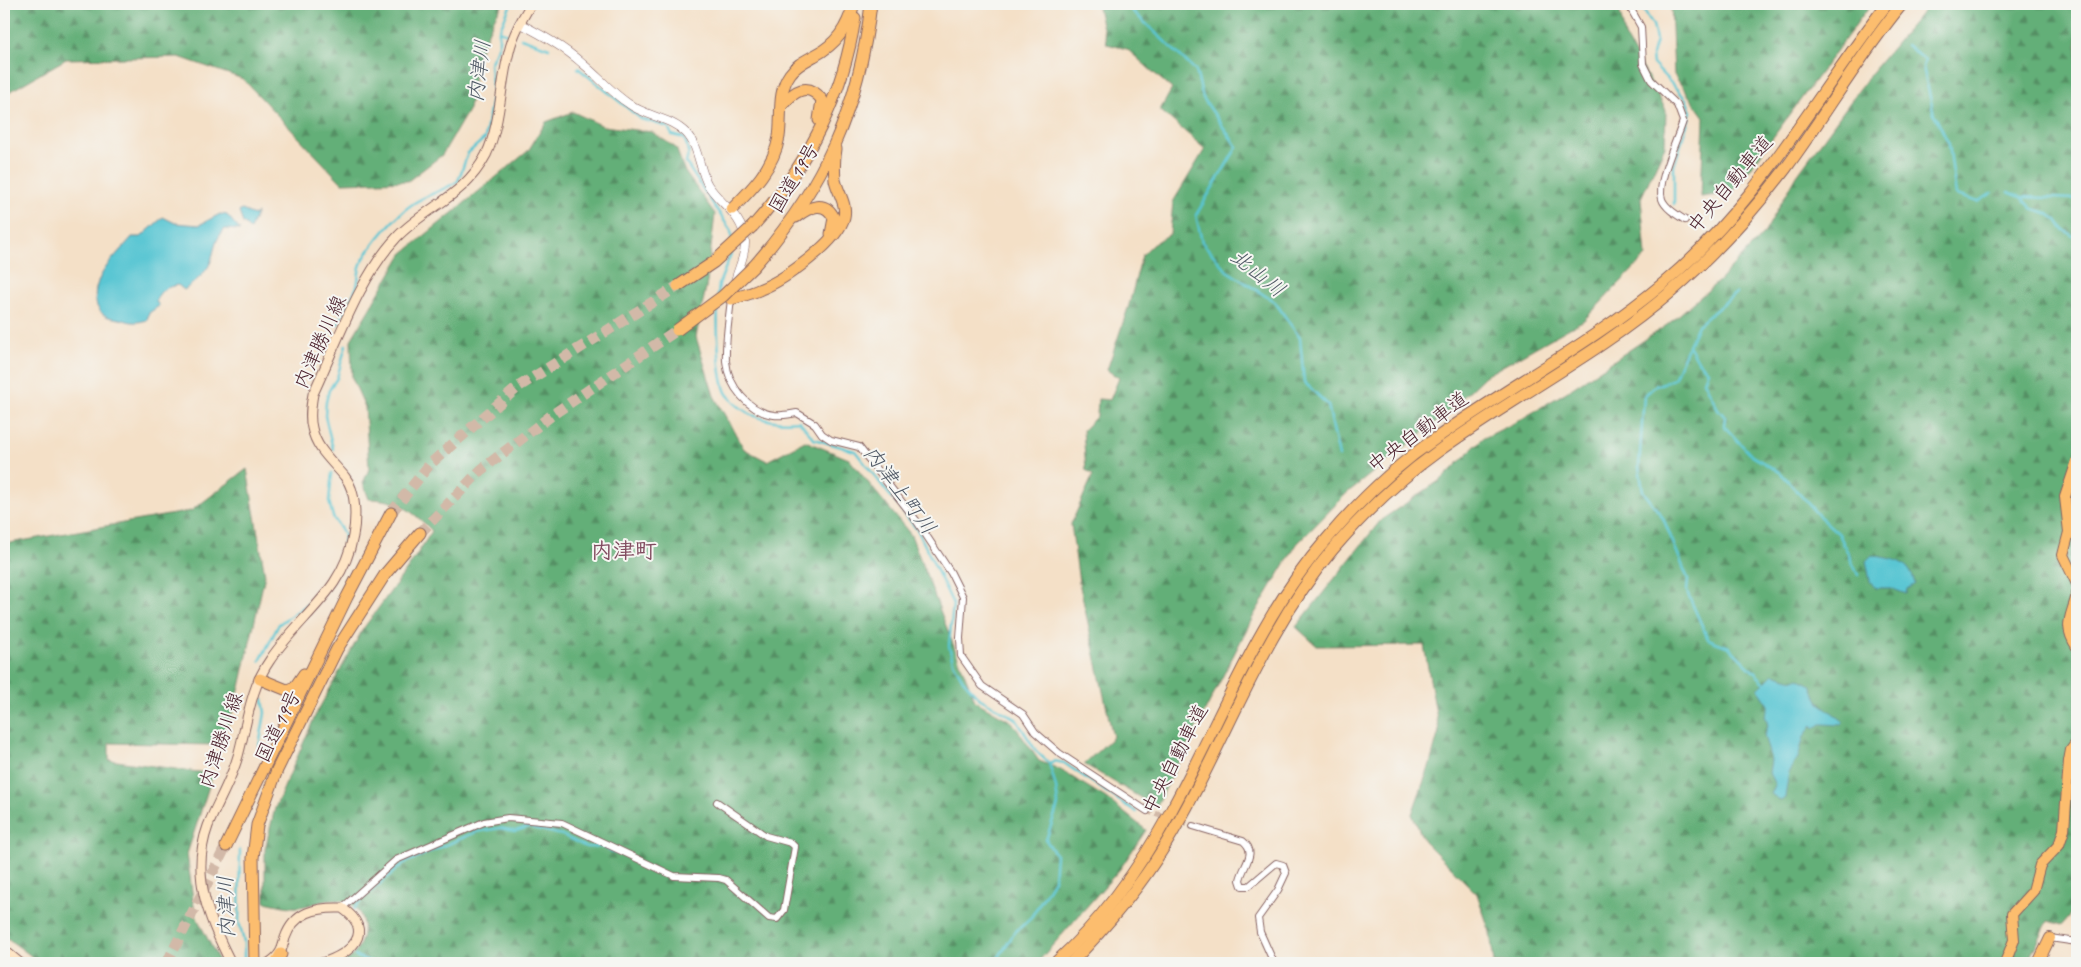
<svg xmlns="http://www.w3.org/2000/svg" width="2081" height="967" font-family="Caveat,'Klee One',sans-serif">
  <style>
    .forest { fill: url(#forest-firs); stroke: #566752 }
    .water { fill: #5ac6d3; stroke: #52727f }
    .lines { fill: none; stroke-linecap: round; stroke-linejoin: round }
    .stream { stroke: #5ac6d3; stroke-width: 2.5 }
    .minor-tunnel { stroke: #d2b9a8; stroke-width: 6; stroke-dasharray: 6 3; stroke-linecap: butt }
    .trunk-tunnel { stroke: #d2b9a8; stroke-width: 11; stroke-dasharray: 11 5.5; stroke-linecap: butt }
    .minor-casing { stroke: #866362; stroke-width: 8 }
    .tertiary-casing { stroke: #866362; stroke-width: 9 }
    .secondary-casing { stroke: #866362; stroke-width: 11 }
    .primary-casing { stroke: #866362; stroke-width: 12 }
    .trunk-casing { stroke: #866362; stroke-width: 13 }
    .motorway-casing { stroke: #866362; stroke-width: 13 }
    .minor { stroke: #fff; stroke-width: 6 }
    .tertiary { stroke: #fff; stroke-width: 8 }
    .secondary { stroke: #fee5c5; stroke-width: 9 }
    .primary { stroke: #fcbd6e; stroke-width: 10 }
    .trunk { stroke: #fcbd6e; stroke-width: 11 }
    .motorway { stroke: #fcbd6e; stroke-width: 11 }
    .trunk-bridge-casing { stroke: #866362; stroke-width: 13; stroke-linecap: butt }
    .trunk-bridge { stroke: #fcbd6e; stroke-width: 11 }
    .labels { text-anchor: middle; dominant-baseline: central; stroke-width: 4; stroke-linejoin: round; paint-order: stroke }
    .street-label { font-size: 20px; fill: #4a1f2b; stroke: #f6f6f2 }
    .water-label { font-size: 21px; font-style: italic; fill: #505966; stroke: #f6f6f2 }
    .quarter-label { font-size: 22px; font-weight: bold; fill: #824c60; stroke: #f6f6f2 }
  </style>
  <defs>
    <pattern id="forest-firs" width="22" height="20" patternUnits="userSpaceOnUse" patternTransform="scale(1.25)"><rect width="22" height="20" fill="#63af78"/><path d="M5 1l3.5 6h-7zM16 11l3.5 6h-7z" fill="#548e63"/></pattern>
  </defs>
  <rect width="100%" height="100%" fill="#f6f6f2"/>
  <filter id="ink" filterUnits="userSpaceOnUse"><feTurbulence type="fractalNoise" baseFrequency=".02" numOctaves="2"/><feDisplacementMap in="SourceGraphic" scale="10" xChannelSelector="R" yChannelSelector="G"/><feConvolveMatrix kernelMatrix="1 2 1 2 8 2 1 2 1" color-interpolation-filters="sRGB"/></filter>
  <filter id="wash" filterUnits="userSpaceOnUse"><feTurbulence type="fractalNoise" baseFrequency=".0096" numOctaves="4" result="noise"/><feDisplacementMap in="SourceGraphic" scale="20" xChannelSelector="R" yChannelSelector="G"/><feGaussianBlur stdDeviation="1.12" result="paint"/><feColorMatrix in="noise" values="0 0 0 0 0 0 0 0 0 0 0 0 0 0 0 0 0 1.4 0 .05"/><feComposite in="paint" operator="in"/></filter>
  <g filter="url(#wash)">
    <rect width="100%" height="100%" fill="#f4e0c7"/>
    <g class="forest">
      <path d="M4,4H503L495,17L478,55L469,109L442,155L408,181L342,183L243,79L179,57L66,59L4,95Z"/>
      <path d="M1097,4H1618L1625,36L1666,110L1665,146L1641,198L1646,256L1584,320L1485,376L1440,419L1347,493L1297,544L1254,615L1156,807L1084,764L1113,737L1079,582L1071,524L1093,475L1086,470L1083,430L1097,416L1098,399L1110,400L1119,378L1107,370L1129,305L1142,255L1152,245L1170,234L1173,202L1205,149L1160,110L1172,89L1127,49L1107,44Z"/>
      <path d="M1671,4H1871L1732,193L1701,197L1704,117L1674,75Z"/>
      <path d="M1929,4H2077V907L2062,925L2048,921L2027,963H1494L1490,932L1477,894L1424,841L1412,814L1430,764L1439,731L1424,645L1317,646L1296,627L1381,520L1442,479L1482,439L1520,420L1568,391L1667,325L1719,281L1765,232L1797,175L1869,76Z"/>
      <path d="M573,112L603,126L652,132L676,148L685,172L715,214L707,282L696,337L714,396L744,449L767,461L805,441L849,459L911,535L975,701L1012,722L1039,761L1059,769L1106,798L1146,830L1120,869L1037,963H341C366,954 374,910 344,901C328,897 315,905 299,907C289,908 275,904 265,902V849L275,808L316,714L363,629L410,565L432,531C412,511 399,499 369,499L363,483L369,469L365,407L352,378L351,340L402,254L528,151L546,122Z"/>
      <path d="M247,469L265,575L240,687L229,723L215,745L109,743V760L213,774L187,854L195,914L220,963H37L30,955L4,936V544L191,511Z"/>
    </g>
    <g class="water">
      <path d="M242,210L254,215L257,213L250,229L243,223L239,212Z"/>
      <path d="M220,214L227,215L240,230L225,229C215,239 215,248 211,261C208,271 193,284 184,290L178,285C167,287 159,290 156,301L159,306L149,313L147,320C130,325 129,320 114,318C105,317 101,314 97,306C88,279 117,255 132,237H141L163,217L175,223L199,225Z"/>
      <path d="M1872,555C1893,560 1909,558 1915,584L1907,589L1906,594L1890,588H1875L1870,581L1866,561Z"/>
      <path d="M1773,674L1794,680L1799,678L1811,685L1819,703C1821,704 1842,720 1844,722L1841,725L1821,724L1814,729L1812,725L1804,737L1798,758L1789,771L1785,798L1781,801L1771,794L1775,785L1769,773L1771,760L1764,736L1768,726L1765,715L1769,705L1758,689Z"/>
    </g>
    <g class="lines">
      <g class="stream">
        <path d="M1125,4L1196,71L1203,98L1237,147L1196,215L1202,242L1227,271L1275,302L1300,338L1304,382L1328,405L1339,456"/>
        <path d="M1640,4L1653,25L1656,40L1652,55L1653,64L1686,99L1691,112L1674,166V204"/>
        <path d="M499,31L508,34"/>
        <path d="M521,38L549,48"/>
        <path d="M1907,45L1925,60L1923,67L1934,114L1949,144L1956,195L1978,202L1992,193"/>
        <path d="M578,68L641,119L668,127L672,135L684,138L689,151L686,163L731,231L732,241"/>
        <path d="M2008,192L2021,197L2033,209L2047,213L2057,220L2063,229L2077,239"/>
        <path d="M2022,197L2077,199"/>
        <path d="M1736,293L1698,325L1674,379L1655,386L1644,396L1639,467L1643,491L1663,518L1688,579L1687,592L1708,639L1729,647L1764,682"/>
        <path d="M718,295L719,284L732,251"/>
        <path d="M718,306C717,323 718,380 727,394C744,418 772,424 799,421L814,439L855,451L918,531L953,604L949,646L953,662L963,680L979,698L1016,719L1036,751L1049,763L1056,787L1058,805L1046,840L1056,855L1054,880L1030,919L1015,932L995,963"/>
        <path d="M338,324C344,311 352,299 357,286C359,279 358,271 361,264C370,245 397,214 414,203C428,194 445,190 458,181L468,153L485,138L493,93L490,64L499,45V31L511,4"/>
        <path d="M1689,345L1698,361L1708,371L1704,381L1718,409L1725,417L1724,426L1752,456L1781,473L1818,515L1839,534L1858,575"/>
        <path d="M333,449L325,416L326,402L329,390L337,378L346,345"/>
        <path d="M260,661L279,624L312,601L329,582L343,553L344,534L333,517L329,501L332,473"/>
        <path d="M258,752L265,713L263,699"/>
        <path d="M1049,763L1054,761L1064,763L1136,812"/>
        <path d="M240,850L239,922L244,942V963"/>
        <path d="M354,909L361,900L404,863L476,832L500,828L515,831L529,827L562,835L586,847H603L615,853"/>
        <path d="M355,956L374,963"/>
      </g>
    </g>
  </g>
  <g filter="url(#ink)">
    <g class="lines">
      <path class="minor-tunnel" d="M1147,811L1193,826"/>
      <g class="trunk-tunnel">
        <path d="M391,513L430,464L518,387L678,286"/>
        <path d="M420,533L481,470L552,415L677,330"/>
        <path d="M167,963L226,846"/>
      </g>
      <g class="minor-casing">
        <g id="minor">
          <path d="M1628,4L1641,27L1643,64L1651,80L1677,105L1683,121C1678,138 1656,183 1662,199C1665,208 1677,215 1685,220"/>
          <path d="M731,299C729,319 725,341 726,361C728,386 749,412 774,415C781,416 790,414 797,413L815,424L822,434L831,440L859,447L916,520L951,573L963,597L960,638L961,656L982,686L1023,714L1035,732L1059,753L1147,811"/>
          <path d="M1193,826L1243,841C1258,853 1243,865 1240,880L1242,886H1249L1276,863L1283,865L1286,873L1278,890L1258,918L1260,932L1274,963"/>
          <path d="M342,908L396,860L484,822L508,818L562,823L674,876L719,878L726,880L769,918L777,919L784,910L795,847L791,843L766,836L717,802"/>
          <path d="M2050,938L2077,942"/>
        </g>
      </g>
      <g class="tertiary-casing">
        <path id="tertiary" d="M519,23C542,35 564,47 583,64C599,77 612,93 629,104C647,117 670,117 686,133C699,146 699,169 708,185C720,204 743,215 745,241C746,256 737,270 734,285"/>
      </g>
      <g class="secondary-casing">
        <g id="secondary">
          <path d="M4,950L20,963"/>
          <path d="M231,963C209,920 190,875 208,826C217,803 231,781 238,756C247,724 250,688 270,660C300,615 343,592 353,536C356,519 357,492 345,477C333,462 316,449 312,428C309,417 311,405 313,394C336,345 360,276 397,237C427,206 464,197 486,155C501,124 500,85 509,52C513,34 522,19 531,4"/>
          <path d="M269,963C280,956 282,950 285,938C294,912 316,907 342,908C377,932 350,954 322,963"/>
        </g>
      </g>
      <g class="primary-casing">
        <g id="primary">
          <path d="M2077,461L2065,497L2069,532L2063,555L2077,584"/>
          <path d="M2077,594C2072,617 2062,624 2077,647"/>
          <path d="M2005,963L2014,940L2012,914L2033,891L2040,865L2059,845L2064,830L2069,761L2071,750L2077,742"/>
          <path d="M2038,963L2050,938"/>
        </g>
      </g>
      <g class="trunk-casing">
        <g id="trunk">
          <path d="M782,105C794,91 808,81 822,100L819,120"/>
          <path d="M732,209C752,189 774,167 779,137C782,116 777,92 790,74C796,65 805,61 814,56C837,44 847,28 854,4"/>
          <path d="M796,217C809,207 825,199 834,218L831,234"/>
          <path d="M753,226C806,167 843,97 855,18"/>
          <path d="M754,266C824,186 859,109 871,4"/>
          <path d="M731,299C741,296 751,294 761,289C784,280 838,242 844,217C847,204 838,193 835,180C834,169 834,160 836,149"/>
          <path d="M260,679L287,690L295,687L304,674"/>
          <path d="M226,846L347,597L391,513"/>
          <path d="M255,963L253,858L257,825L277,770L337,649L386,573L420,533"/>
          <path d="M276,963L281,954"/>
        </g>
      </g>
      <g class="motorway-casing">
        <g id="motorway">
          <path d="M1055,963C1103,920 1141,866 1172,809C1222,718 1257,619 1326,540C1358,502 1394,467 1435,439C1511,385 1594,342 1665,282C1758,204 1814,98 1887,4"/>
          <path d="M1071,963C1106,927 1138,890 1164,847C1224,749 1258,638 1333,549C1364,513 1398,480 1437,452C1514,396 1599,354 1672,291C1714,255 1752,213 1786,168C1826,114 1859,56 1902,4"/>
        </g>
      </g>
      <use href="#minor" class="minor"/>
      <use href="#tertiary" class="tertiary"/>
      <use href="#secondary" class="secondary"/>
      <use href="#primary" class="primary"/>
      <use href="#trunk" class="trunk"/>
      <use href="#motorway" class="motorway"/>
      <g class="trunk-bridge-casing">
        <g id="trunk-bridge">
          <path d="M678,286L714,262L753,226"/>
          <path d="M677,330L723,296L754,266"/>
        </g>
      </g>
      <use href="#trunk-bridge" class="trunk-bridge"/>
    </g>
  </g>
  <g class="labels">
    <g class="street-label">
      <text transform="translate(794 178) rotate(-59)">国道19号</text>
      <text transform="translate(1730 184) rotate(-50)">中央自動車道</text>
      <text transform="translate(320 342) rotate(-66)">内津勝川線</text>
      <text transform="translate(1418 432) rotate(-37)">中央自動車道</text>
      <text transform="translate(278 726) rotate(-64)">国道19号</text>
      <text transform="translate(221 740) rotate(-72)">内津勝川線</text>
      <text transform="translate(1175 759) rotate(-63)">中央自動車道</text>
    </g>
    <g class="water-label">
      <text transform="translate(479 71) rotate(-83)">内津川</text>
      <text transform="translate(1258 273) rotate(39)">北山川</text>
      <text transform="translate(900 490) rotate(53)">内津上町川</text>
      <text transform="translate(226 907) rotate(-92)">内津川</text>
    </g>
    <g class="quarter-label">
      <text x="624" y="551">内津町</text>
    </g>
  </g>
  <rect width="2081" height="967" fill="none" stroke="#f6f6f2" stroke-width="20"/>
</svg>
